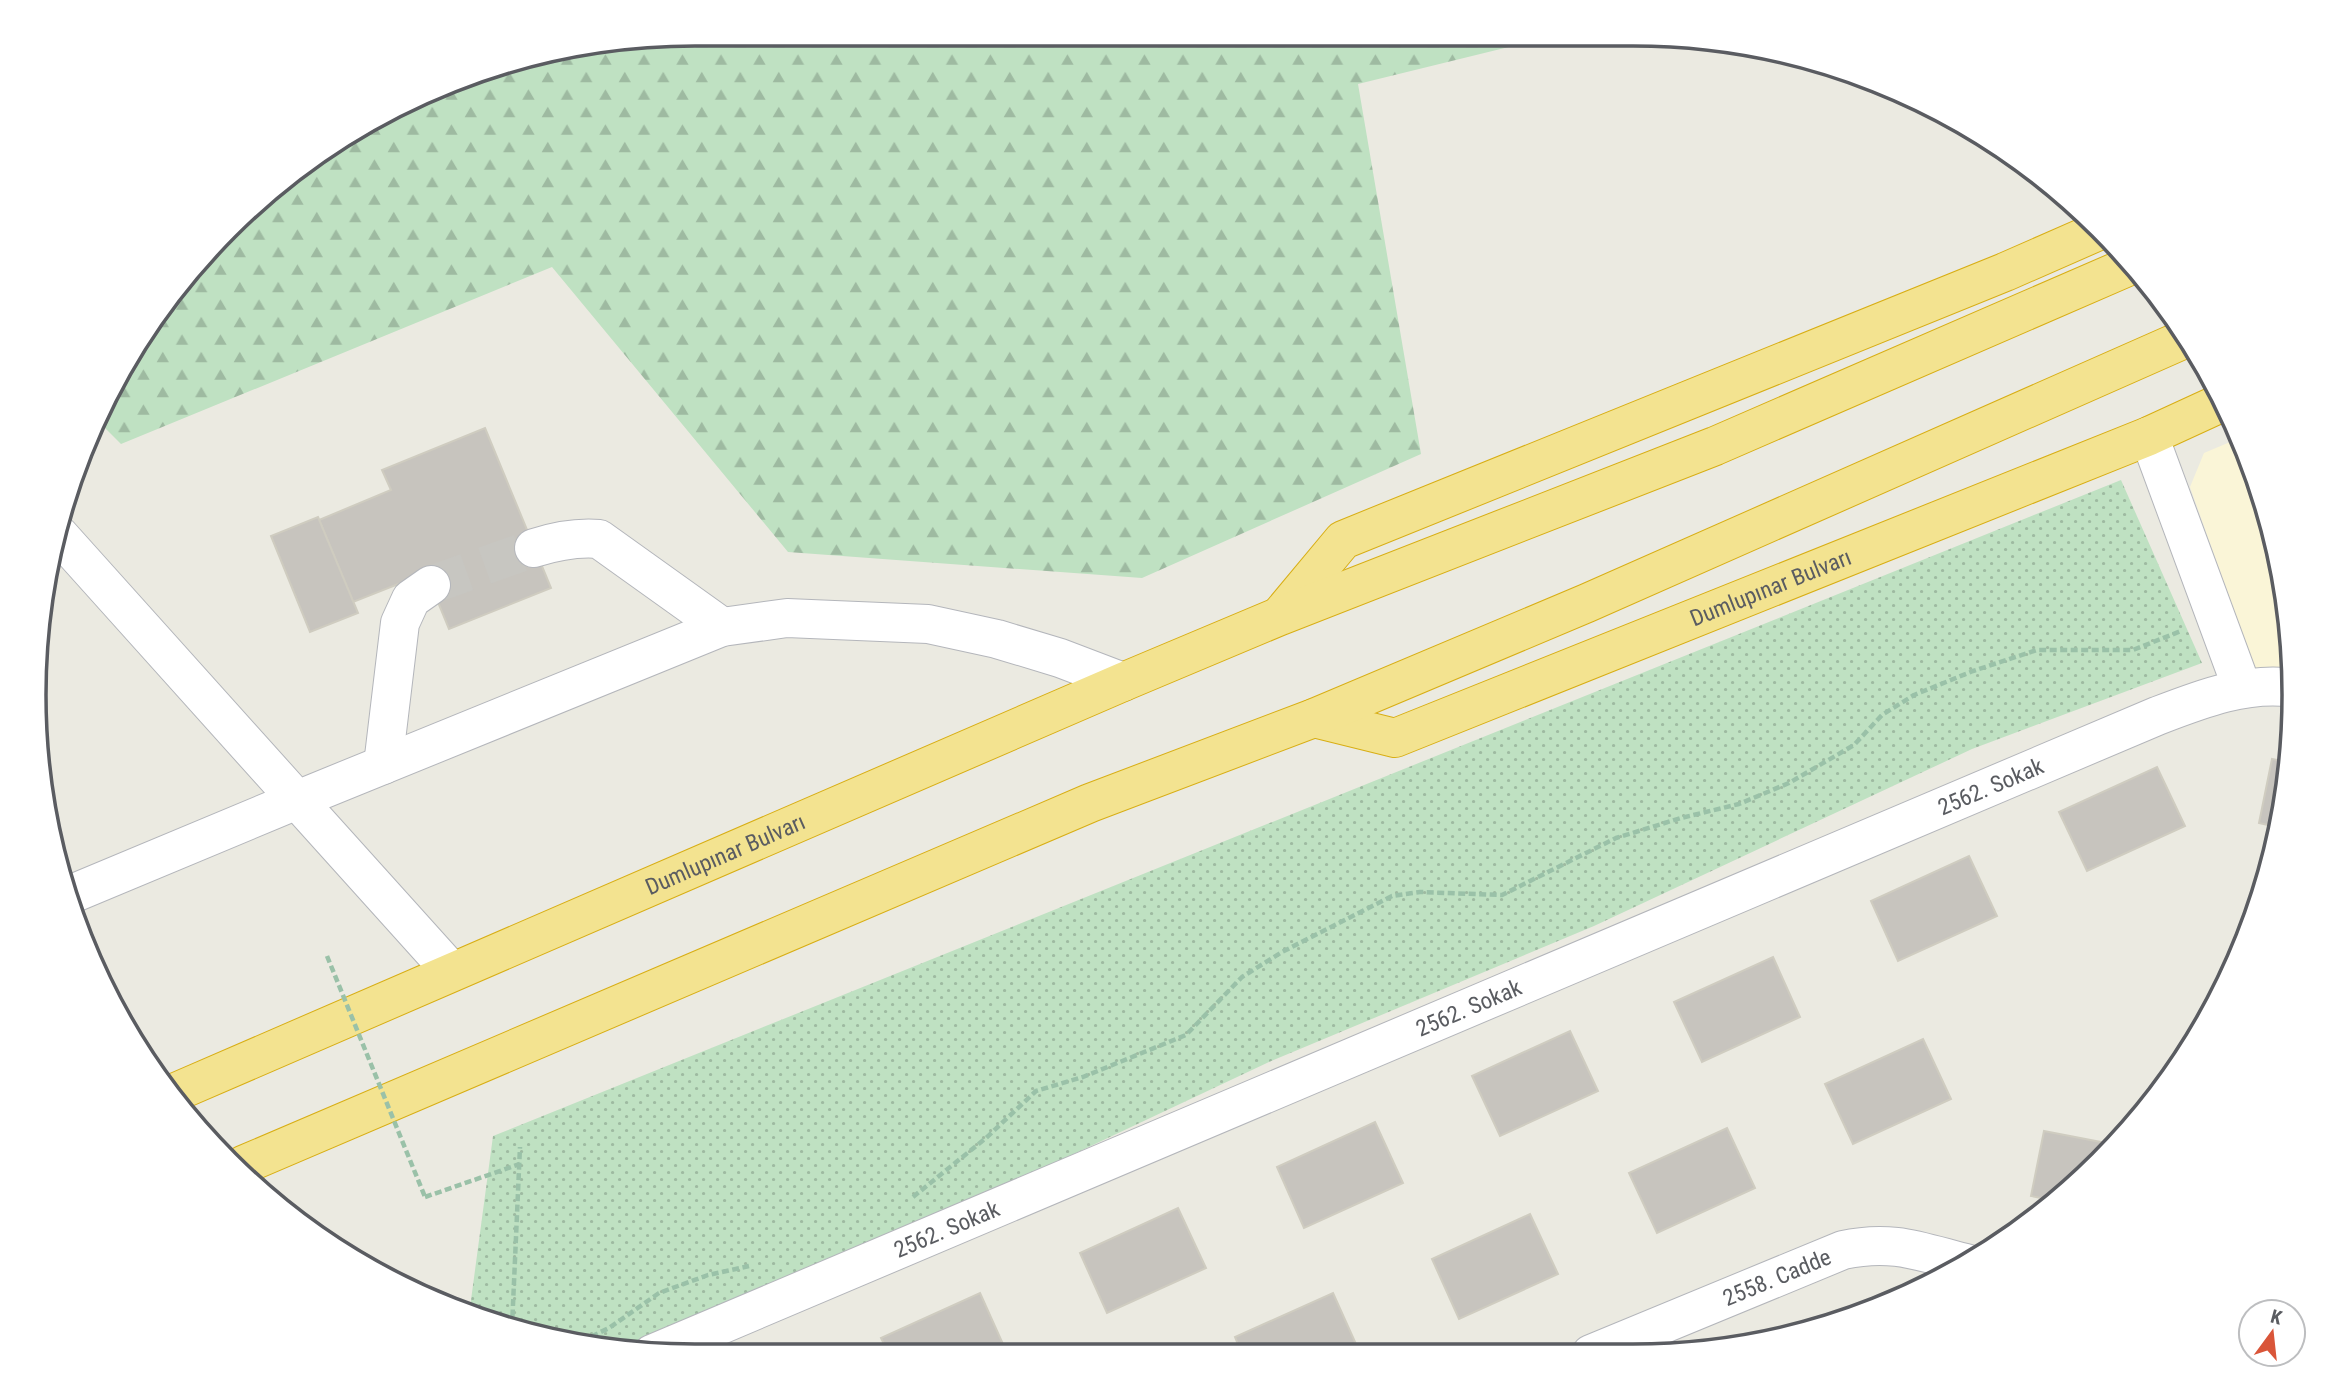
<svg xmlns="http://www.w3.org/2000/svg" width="2328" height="1389" font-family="'Roboto Condensed',sans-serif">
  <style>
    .commercial { fill: #faf5d7 }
    .grass { fill: url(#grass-dots) }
    .forest { fill: url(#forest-firs) }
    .building { fill: #c7c4be; stroke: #cfccc0; stroke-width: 2 }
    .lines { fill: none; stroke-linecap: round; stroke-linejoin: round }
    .minor-tunnel { stroke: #c7c6c1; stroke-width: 38; stroke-dasharray: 38 19; stroke-linecap: butt }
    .minor-casing { stroke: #b4b6bb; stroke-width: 40 }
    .highway-casing { stroke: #d8ae14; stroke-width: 40 }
    .path { stroke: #9ac1a8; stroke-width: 4.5; stroke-dasharray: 7 3.5; stroke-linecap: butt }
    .minor { stroke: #fff; stroke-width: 38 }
    .highway { stroke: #f3e390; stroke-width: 38 }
    .path-bridge { stroke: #9ac1a8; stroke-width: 4.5; stroke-dasharray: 7 3.5; stroke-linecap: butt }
    .labels { text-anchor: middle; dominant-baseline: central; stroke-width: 6; stroke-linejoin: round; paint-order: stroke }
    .street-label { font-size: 23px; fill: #5a5c61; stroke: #fff }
    .rim { fill: none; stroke: #5a5c61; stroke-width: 3.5 }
  </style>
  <defs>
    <pattern id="grass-dots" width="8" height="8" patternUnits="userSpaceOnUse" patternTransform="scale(1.75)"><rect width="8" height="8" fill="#bfe1c2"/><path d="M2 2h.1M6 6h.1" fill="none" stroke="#9ebaa1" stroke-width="1.8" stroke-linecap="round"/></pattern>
    <pattern id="forest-firs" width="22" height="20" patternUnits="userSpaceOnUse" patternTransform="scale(1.75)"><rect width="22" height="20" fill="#bfe1c2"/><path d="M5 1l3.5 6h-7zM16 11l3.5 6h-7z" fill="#9ebaa1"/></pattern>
  </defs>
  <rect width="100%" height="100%" fill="#ebeae1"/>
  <path class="commercial" d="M2242,437L2282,566L2292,667L2258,678L2190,487L2204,453Z"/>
  <path class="grass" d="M2121,480L2202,663L1972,749L1594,926L1269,1062L932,1221L645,1343L626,1349L482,1321L469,1315L493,1136Z"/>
  <path class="forest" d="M695,33L1557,35L1358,84L1421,454L1142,578L788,552L552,267L121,444L98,421L145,327L292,170L482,68Z"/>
  <g class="building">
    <path d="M485,428L551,588L449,629L426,573L353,602L319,520L391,490L382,470Z"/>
    <path d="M318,517L358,613L310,632L271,536Z"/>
    <path d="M2272,759L2288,762L2281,828L2259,823Z"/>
    <path d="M2157,767L2185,826L2087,871L2059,812Z"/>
    <path d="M1969,856L1997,916L1898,961L1871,901Z"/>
    <path d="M1773,957L1800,1017L1702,1062L1674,1002Z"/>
    <path d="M1570,1031L1598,1091L1500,1136L1472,1076Z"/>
    <path d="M1923,1039L1951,1099L1853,1144L1825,1084Z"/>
    <path d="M1375,1122L1403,1183L1304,1228L1277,1167Z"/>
    <path d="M1727,1128L1755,1188L1657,1233L1629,1173Z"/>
    <path d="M2044,1131L2111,1144L2070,1191L2056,1201L2031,1196Z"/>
    <path d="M1178,1208L1206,1268L1107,1313L1080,1253Z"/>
    <path d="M1530,1214L1558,1274L1459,1319L1432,1259Z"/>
    <path d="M980,1293L1007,1353L889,1354L881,1338Z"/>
    <path d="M1333,1293L1360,1353L1242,1354L1235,1337Z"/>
  </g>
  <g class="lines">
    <path class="minor-tunnel" d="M431,585L534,548"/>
    <g class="minor-casing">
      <g id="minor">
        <path d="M2149,436L2242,688"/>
        <path d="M59,535L297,800L722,627L787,618L928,624L997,639L1060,658L1123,682"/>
        <path d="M534,548C556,541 576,537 599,539L722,627"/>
        <path d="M383,765L400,623L411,599L431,585"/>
        <path d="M67,896L297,800L451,971"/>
        <path id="s1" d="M652,1354L2157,716C2201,699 2247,681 2294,688"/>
        <path id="s2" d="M1591,1354L1843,1250C1893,1239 1921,1252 1969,1264"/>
      </g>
    </g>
    <g class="highway-casing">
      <g id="highway">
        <path d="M1283,612L1343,540L2005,272L2103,229"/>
        <path id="s3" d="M1314,718L1395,738L2149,436L2223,402"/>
        <path id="s4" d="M169,1095L1123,682L1280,616L1715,446L2132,265"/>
        <path d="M243,1165L1090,803L1314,718L1587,603L2189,337"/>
      </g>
    </g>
    <g class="path">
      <path d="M425,1197L520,1164"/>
      <path d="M913,1197L986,1138L1036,1091L1083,1077L1186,1035L1242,977L1282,952L1392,896L1420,892L1502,895L1616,838L1681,818L1739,804L1789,783L1854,745L1882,715L1914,695L1973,671L2037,650H2133L2181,631"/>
      <path d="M512,1327L520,1147"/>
      <path d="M582,1341L609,1328L659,1293L708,1275L749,1266"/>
    </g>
    <use href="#minor" class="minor"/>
    <use href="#highway" class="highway"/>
    <path class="path-bridge" d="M327,956L425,1197"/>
  </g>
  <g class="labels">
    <g class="street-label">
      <text stroke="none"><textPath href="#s3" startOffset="488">Dumlupınar Bulvarı</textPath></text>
      <text stroke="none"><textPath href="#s1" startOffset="1454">2562. Sokak</textPath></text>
      <text stroke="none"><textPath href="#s4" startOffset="606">Dumlupınar Bulvarı</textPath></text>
      <text stroke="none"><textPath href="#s1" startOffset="887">2562. Sokak</textPath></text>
      <text stroke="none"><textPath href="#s1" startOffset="320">2562. Sokak</textPath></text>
      <text stroke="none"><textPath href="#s2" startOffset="201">2558. Cadde</textPath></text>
    </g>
  </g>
  <path d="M0 0H2328V1389H0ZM695 46H1633A649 649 0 0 1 2282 695V695A649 649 0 0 1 1633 1344H695A649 649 0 0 1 46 695V695A649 649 0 0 1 695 46Z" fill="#fff" fill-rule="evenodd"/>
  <path class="rim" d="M695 46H1633A649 649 0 0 1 2282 695V695A649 649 0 0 1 1633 1344H695A649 649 0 0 1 46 695V695A649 649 0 0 1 695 46Z"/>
  <g transform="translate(2272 1333) rotate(15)"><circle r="33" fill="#ffffff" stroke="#bdbec0" stroke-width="2"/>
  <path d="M0-5L12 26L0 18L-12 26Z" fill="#d95539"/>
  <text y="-10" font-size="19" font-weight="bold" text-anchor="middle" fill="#5a5c61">K</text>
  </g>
</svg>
